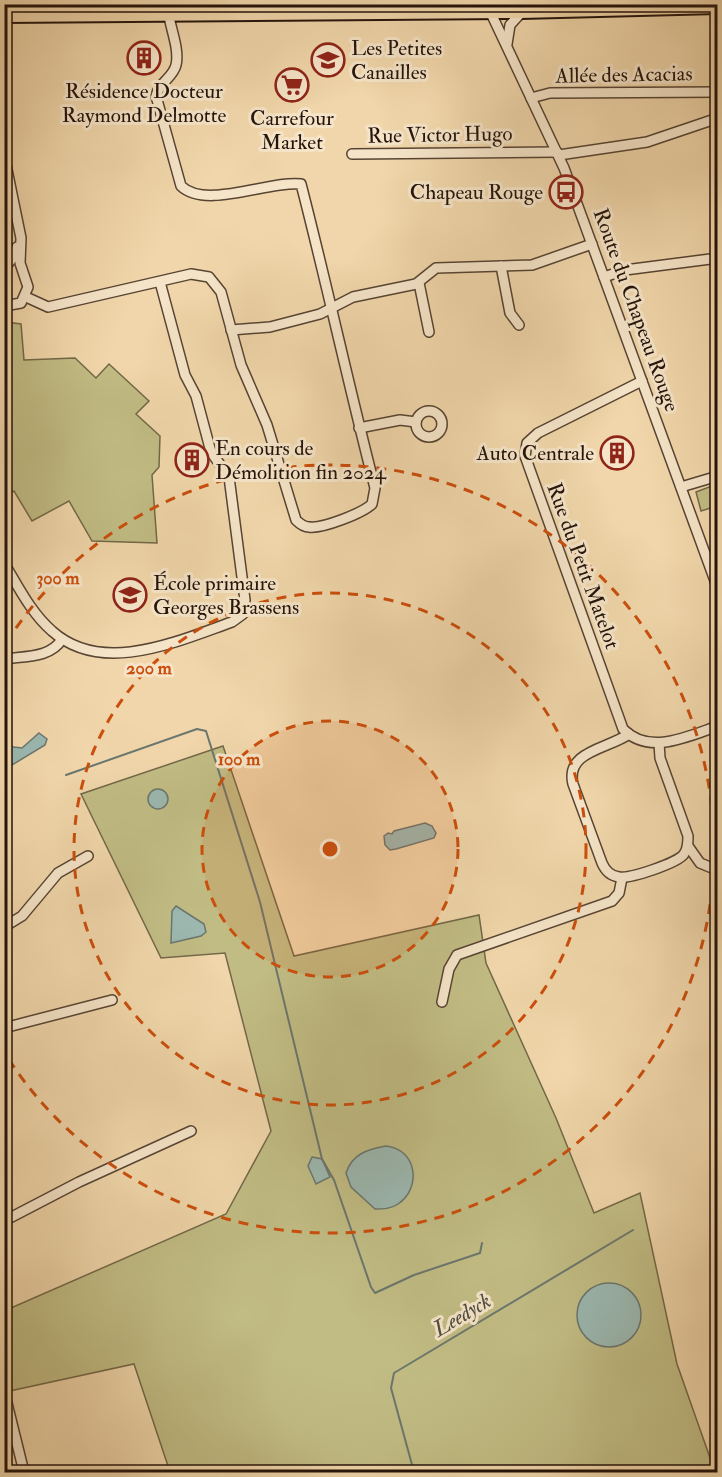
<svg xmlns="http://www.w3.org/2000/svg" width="722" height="1477" font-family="'IM FELL Double Pica',serif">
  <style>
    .green { fill: #c1bc84; stroke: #726848; stroke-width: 1.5 }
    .water { fill: #9bb8b0; stroke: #6b766e; stroke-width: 1.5 }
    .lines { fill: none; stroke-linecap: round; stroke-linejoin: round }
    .stream { stroke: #6b766e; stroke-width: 2 }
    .minor-casing { stroke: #574433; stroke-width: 12 }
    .major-casing { stroke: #24130b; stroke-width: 14 }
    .minor { stroke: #f5e4c8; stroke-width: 9 }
    .major { stroke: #f0d6aa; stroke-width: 10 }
    .ring { fill: none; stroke: #cb4e0c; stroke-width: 3; stroke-dasharray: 10 8 }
    .labels { text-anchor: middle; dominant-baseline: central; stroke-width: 6; stroke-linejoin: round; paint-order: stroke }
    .poi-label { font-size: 21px; fill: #24130b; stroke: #f5e4c8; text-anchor: start }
    .street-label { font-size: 21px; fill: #24130b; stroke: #f5e4c8 }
    .water-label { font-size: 22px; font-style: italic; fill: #4e4d45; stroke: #f5e4c8 }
    .centre { fill: #cb4e0c; stroke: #f5e4c8; stroke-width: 3 }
    .ring-label { font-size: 18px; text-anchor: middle; font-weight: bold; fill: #cb4e0c; stroke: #f5e4c8; stroke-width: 6; stroke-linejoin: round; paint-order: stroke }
  </style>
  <rect width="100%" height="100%" fill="#f0d6aa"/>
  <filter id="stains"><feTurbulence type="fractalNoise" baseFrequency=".00333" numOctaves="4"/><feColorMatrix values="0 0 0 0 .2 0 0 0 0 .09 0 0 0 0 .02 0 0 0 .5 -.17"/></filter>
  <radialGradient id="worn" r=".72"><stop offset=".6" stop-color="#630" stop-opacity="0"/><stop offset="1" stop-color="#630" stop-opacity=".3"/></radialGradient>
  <g class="green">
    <path d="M5,322L21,324L24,360L75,358L96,378L109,364L149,401L136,414L160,436L159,467L152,475L157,543L92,541L69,501L32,521L14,491L5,496Z"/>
    <path d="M717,484V506L701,511L696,492Z"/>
    <path d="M223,746L294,956L479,915L486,963L556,1118L594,1213L640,1193L677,1364L715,1472H170L134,1364L5,1392L4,1311L226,1214L271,1131L225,953L161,958L81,794Z"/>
  </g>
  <g class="water">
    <path d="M39,733L47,739L45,745L12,765L5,764V746L22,748Z"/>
    <circle cx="158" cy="799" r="10"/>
    <path d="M425,823L432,826L436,833L434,838L396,849L390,850L385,845L384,836L388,833L392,834L394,831Z"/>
    <path d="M176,906L204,924L206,932L201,936L171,943L172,911Z"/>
    <path d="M386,1146C417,1149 422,1188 398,1204C391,1209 383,1209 375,1209L351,1187L346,1173C352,1154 368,1149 386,1146Z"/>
    <path d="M312,1157L322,1159L330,1177L316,1184L308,1166Z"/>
    <circle cx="609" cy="1315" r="32"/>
  </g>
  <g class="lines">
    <g class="stream">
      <path d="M66,775L197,729L206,731L260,902L322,1159L334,1180L371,1287L375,1293L414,1275L480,1253L482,1243"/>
      <path d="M414,1472L391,1388L394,1373L633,1230"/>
    </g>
    <g class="minor-casing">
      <g id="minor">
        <path d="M489,9L564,168L718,589"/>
        <path d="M507,44L510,25L521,13"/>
        <path d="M531,98L550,93L718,92"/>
        <path d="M352,154L557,152"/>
        <path d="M4,155L21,238L20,263L28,287L21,303L4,306"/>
        <path d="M559,155L647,142L718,118"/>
        <path d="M501,266L510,313L519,325"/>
        <path d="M4,268L12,259L17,247"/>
        <path d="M604,277L625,270L718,258"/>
        <path d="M419,283L429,332"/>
        <path d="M26,297L48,307L191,274L209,277L221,292L241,365L267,425L296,520C300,524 304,527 309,527C322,529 363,513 372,504L375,488C349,387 327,285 301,184C270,180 206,210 181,186L156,96C159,82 173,78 176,65C180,48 169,26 168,9"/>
        <path d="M231,330L270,327L320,314L353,297L416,284L436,268L532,265L592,244"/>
        <path d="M642,381L538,433L527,443L525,456L623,729C649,756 689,736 718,726"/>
        <circle cx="429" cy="424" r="13"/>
        <path d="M359,428L400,420L416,422"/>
        <path d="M681,487L718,476"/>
        <path d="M4,563C18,586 31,613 52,631C102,676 178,641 232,622L243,614L245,600L229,477L211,452L196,396L185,375L160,282"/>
        <path d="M4,659C25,656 51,658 62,639"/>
        <path d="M629,734C608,749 565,751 573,784L602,863C605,870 610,876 619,877C630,879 678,863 684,854C688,849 688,842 688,836L660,758L659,743"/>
        <path d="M688,846L700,863L717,870"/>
        <path d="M4,927L22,916L58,873L88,856"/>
        <path d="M442,1002L449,969L457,955L612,901L619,893L622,878"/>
        <path d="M4,1028L112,1000"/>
        <path d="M4,1221L79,1182L191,1131"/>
        <path d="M4,1391L24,1472"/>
      </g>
    </g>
    <g class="major-casing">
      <g id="major">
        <path d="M382,6H444"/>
        <path d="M466,6H558"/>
        <path d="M4,10L273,7"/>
        <path d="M4,17L521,13L718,8"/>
      </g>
    </g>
    <use href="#minor" class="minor"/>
    <use href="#major" class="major"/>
  </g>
  <circle cx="330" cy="849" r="128" fill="#cb4e0c" fill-opacity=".12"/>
  <g class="ring">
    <circle cx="330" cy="849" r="128"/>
    <circle cx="330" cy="849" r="256"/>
    <path d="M6 643A384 384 0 1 1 6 1055"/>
  </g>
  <defs>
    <g id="building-ring" transform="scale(1.725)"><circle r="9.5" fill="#f5e4c8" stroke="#8f2418" stroke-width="1.5"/><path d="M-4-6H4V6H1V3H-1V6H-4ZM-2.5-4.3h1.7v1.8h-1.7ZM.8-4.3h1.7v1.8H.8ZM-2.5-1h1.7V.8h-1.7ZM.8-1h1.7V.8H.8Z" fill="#8f2418"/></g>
    <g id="school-ring" transform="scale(1.725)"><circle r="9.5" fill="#f5e4c8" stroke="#8f2418" stroke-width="1.5"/><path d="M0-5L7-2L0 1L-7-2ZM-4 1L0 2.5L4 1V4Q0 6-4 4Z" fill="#8f2418"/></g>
    <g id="supermarket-ring" transform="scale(1.725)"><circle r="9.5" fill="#f5e4c8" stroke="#8f2418" stroke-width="1.5"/><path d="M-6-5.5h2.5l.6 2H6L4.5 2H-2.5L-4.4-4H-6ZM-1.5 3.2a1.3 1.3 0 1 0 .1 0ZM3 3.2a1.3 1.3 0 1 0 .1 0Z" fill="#8f2418"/></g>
    <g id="bus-ring" transform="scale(1.725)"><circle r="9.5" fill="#f5e4c8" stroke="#8f2418" stroke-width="1.5"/><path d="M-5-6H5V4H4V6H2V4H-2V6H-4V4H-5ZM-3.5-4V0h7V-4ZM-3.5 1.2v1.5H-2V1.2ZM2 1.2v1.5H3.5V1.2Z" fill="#8f2418"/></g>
  </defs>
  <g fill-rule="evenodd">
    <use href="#building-ring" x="144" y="58"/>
    <use href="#school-ring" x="328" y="60"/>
    <use href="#supermarket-ring" x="292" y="85"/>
    <use href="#bus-ring" x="566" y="192"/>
    <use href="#building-ring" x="617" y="453"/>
    <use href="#building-ring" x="192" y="460"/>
    <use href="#school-ring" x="130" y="595"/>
  </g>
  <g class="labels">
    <g class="poi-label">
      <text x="351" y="48">Les Petites<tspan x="351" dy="24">Canailles</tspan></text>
      <text x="144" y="91" text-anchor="middle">Résidence Docteur<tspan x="144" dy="24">Raymond Delmotte</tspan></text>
      <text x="292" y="118" text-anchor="middle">Carrefour<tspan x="292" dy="24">Market</tspan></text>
      <text x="543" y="192" text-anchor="end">Chapeau Rouge</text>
      <text x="215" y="448">En cours de<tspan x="215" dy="24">Démolition fin 2024</tspan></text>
      <text x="594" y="453" text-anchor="end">Auto Centrale</text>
      <text x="153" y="583">École primaire<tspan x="153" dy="24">Georges Brassens</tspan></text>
    </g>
    <g class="street-label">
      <text transform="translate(624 75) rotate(-1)">Allée des Acacias</text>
      <text transform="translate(440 135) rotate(-1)">Rue Victor Hugo</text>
      <text transform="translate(636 310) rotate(70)">Route du Chapeau Rouge</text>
      <text transform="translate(583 566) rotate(70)">Rue du Petit Matelot</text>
    </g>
    <g class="water-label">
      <text transform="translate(462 1315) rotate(-31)">Leedyck</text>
    </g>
  </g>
  <circle cx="330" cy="849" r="9" class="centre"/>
  <g class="ring-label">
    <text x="58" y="584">300 m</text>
    <text x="149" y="674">200 m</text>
    <text x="239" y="765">100 m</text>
  </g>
  <rect width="722" height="1477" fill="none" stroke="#f0d6aa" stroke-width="24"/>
  <rect x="6" y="6" width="710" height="1465" fill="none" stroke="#24130b" stroke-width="3"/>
  <rect x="12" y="12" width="698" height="1453" fill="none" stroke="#24130b" stroke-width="1.5"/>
  <rect width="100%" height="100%" filter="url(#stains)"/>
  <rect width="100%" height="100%" fill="url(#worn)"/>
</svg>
